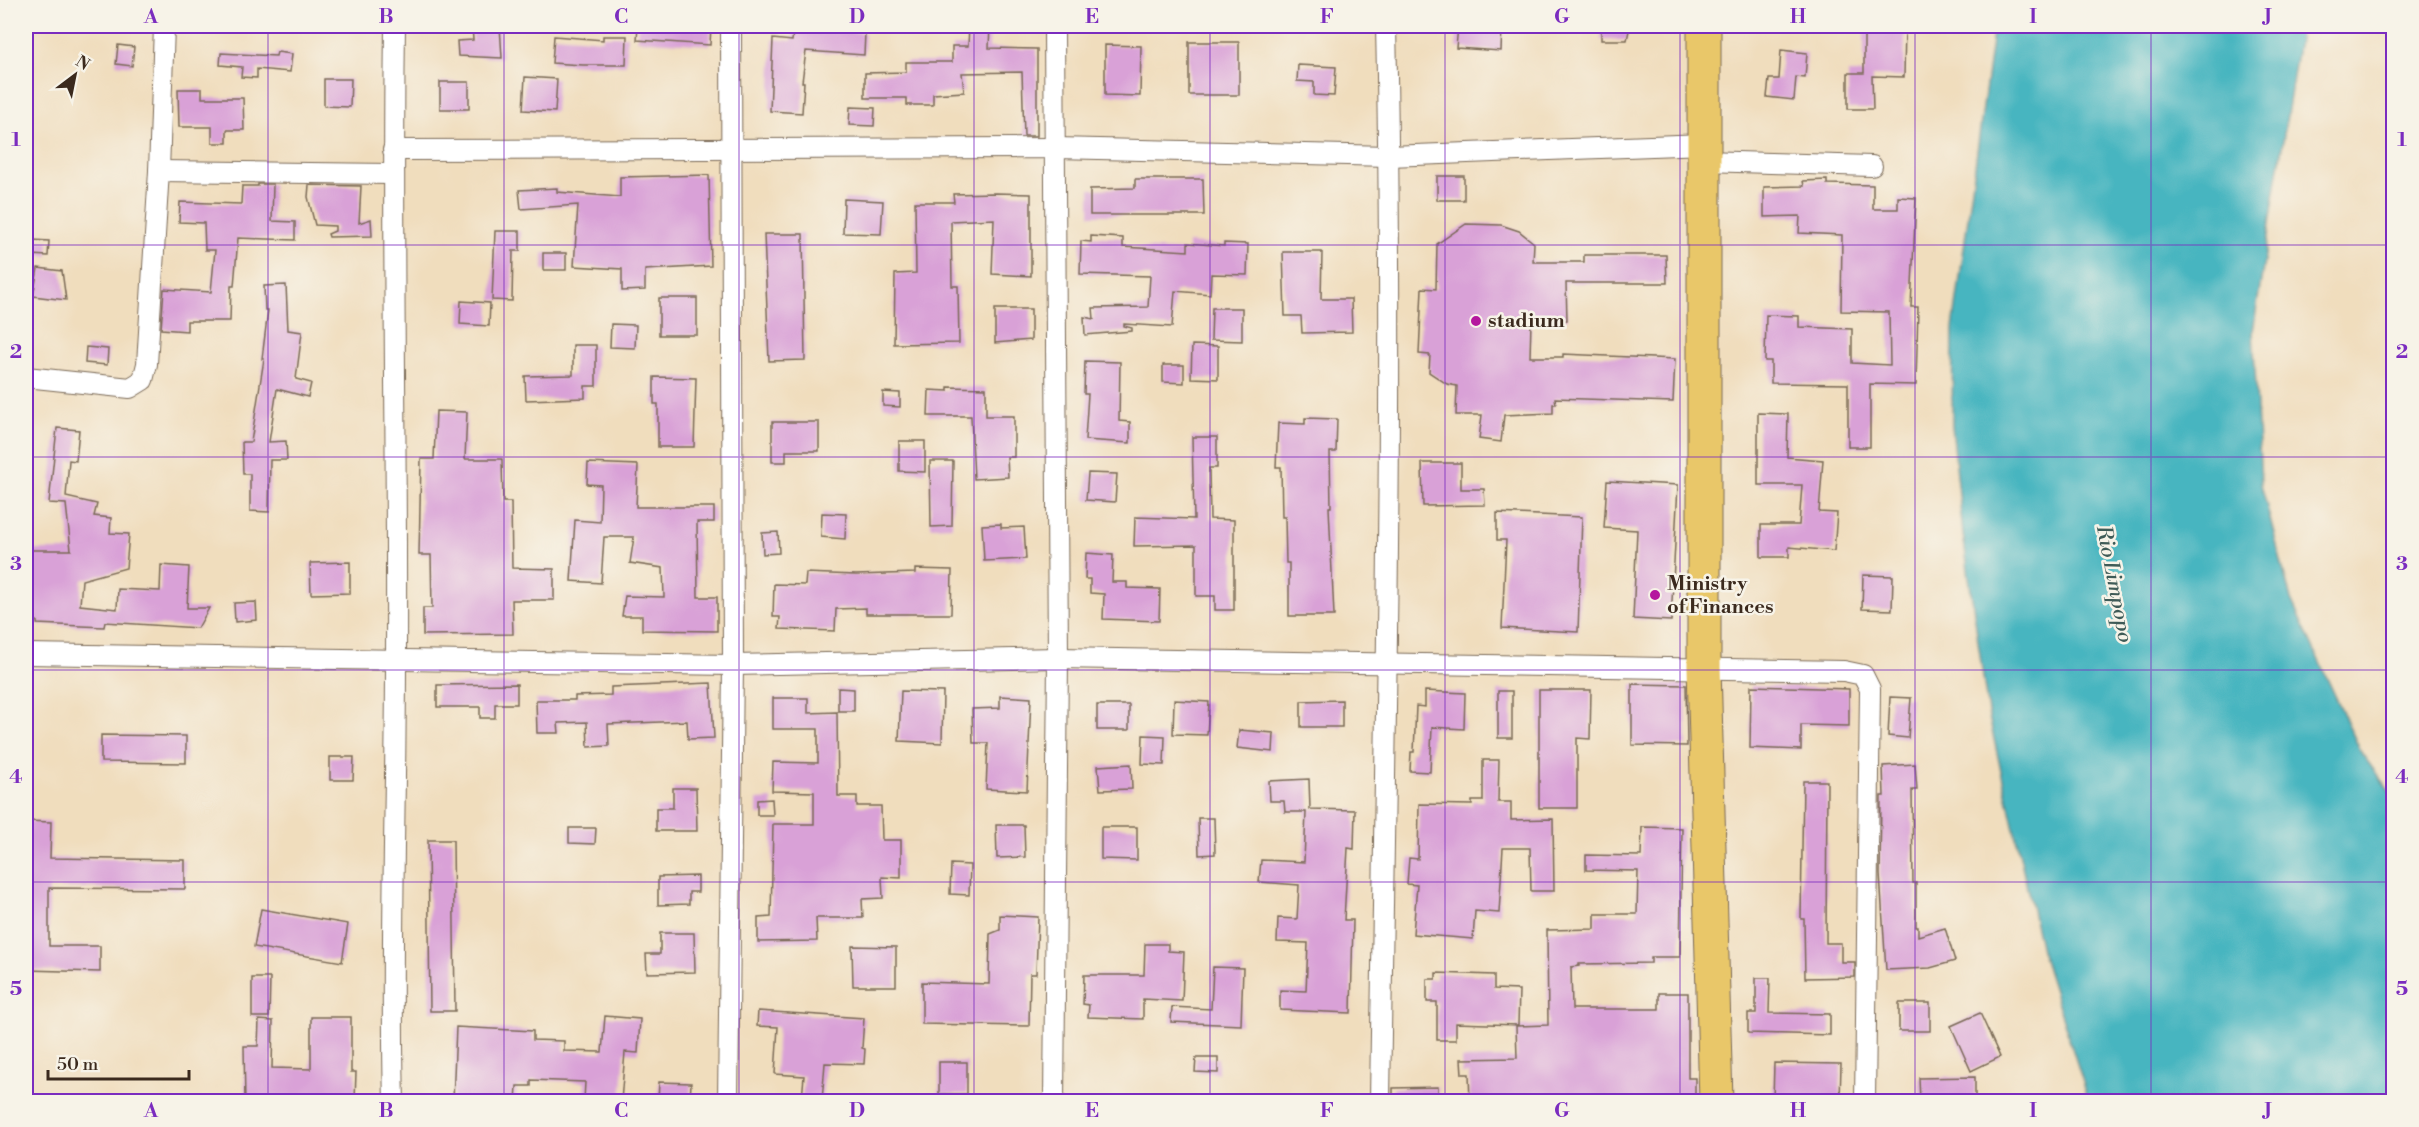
<svg xmlns="http://www.w3.org/2000/svg" width="2419" height="1127" font-family="'Libre Bodoni',serif">
  <style>
    .water { fill: #46b5c0; stroke: #40706f; stroke-width: 1.5 }
    .building { fill: #d9a1d7 }
    .lines { fill: none; stroke-linecap: round; stroke-linejoin: round }
    .street-casing { stroke: #7a6956; stroke-width: 22 }
    .highway-casing { stroke: #7a6956; stroke-width: 35 }
    .street { stroke: #fff; stroke-width: 20 }
    .highway { stroke: #e9c769; stroke-width: 33 }
    .grid { fill: none; stroke: #7b2cbf; stroke-width: 1.5; stroke-opacity: 0.55 }
    .poi-dot { fill: #b5179e; stroke: #f7f3e8; stroke-width: 2 }
    .labels { text-anchor: middle; dominant-baseline: central; stroke-width: 5; stroke-linejoin: round; paint-order: stroke }
    .poi-label { font-size: 20px; font-weight: bold; fill: #3b2a1e; stroke: #f7f3e8; text-anchor: start }
    .water-label { font-size: 21px; font-style: italic; fill: #3f5b57; stroke: #f7f3e8 }
    .neatline { fill: none; stroke: #7b2cbf; stroke-width: 2 }
    .grid-label { font-size: 20px; text-anchor: middle; font-weight: bold; fill: #7b2cbf }
  </style>
  <rect width="100%" height="100%" fill="#f7f3e8"/>
  <filter id="ink" filterUnits="userSpaceOnUse"><feTurbulence type="fractalNoise" baseFrequency=".0167" numOctaves="2"/><feDisplacementMap in="SourceGraphic" scale="12" xChannelSelector="R" yChannelSelector="G"/><feConvolveMatrix kernelMatrix="1 2 1 2 8 2 1 2 1" color-interpolation-filters="sRGB"/></filter>
  <filter id="wash" filterUnits="userSpaceOnUse"><feTurbulence type="fractalNoise" baseFrequency=".008" numOctaves="4" result="noise"/><feDisplacementMap in="SourceGraphic" scale="24" xChannelSelector="R" yChannelSelector="G"/><feGaussianBlur stdDeviation="1.35" result="paint"/><feColorMatrix in="noise" values="0 0 0 0 0 0 0 0 0 0 0 0 0 0 0 0 0 1.4 0 .05"/><feComposite in="paint" operator="in"/></filter>
  <g filter="url(#wash)">
    <rect width="100%" height="100%" fill="#f0ddbd"/>
    <path class="water" d="M1994,26H2301L2253,331L2261,484L2291,600L2362,754L2393,796V1101H2089L2041,950L1988,712L1963,534L1952,425L1953,329Z"/>
    <g id="blocks">
      <g class="building">
        <path d="M472,26H500L502,58L458,56L457,41L473,40Z"/>
        <path d="M638,26H711L710,45L637,40Z"/>
        <path d="M794,26H843V31L865,33L864,55L806,51L802,82H804L802,113L770,111L773,39L792,41Z"/>
        <path d="M969,26H990L989,48L1037,49V136H1024L1022,72L962,73L964,92L933,94V105H907V98H865V73L906,72V62H952V46H968Z"/>
        <path d="M1458,26H1502L1501,51L1456,48Z"/>
        <path d="M1601,26H1630L1627,40H1601Z"/>
        <path d="M1864,26H1905L1904,77L1872,76L1873,109H1848V73H1864Z"/>
        <path d="M554,36L603,40V36H627L626,65H583L552,63Z"/>
        <rect x="1189" y="42" width="50" height="53"/>
        <path d="M118,45L134,47L132,66L116,64Z"/>
        <path d="M1105,45L1141,46L1140,96L1105,95Z"/>
        <path d="M1781,50L1807,53L1805,78L1796,77L1794,100L1767,97L1769,79H1779Z"/>
        <path d="M277,52L292,54L290,72L257,69V78L241,77L242,67L220,65L221,53L276,56Z"/>
        <path d="M1298,65L1336,67L1334,96L1314,95V82L1297,81Z"/>
        <path d="M525,77L557,79L555,112L523,110Z"/>
        <path d="M324,79H351L350,107L324,106Z"/>
        <rect x="440" y="82" width="29" height="27"/>
        <path d="M178,89H202V98H243L244,130H227V143H212V127H179Z"/>
        <path d="M850,107L875,108L874,126L849,125Z"/>
        <path d="M709,175L711,266L645,270V290L622,291V269L574,266L578,205L521,209L519,190L557,188V192L620,197V177Z"/>
        <rect x="1437" y="176" width="27" height="24"/>
        <path d="M1135,179H1203L1204,215H1090V189L1135,188Z"/>
        <path d="M1827,180V184L1873,185V209H1898V197L1916,198L1911,307H1918L1916,385L1870,384V447H1848V384L1771,383V361H1765L1766,315L1799,316V327L1852,329V363L1890,365L1889,312L1841,311L1842,235L1799,233L1800,216L1764,217V187L1804,186L1803,181Z"/>
        <path d="M258,184H273L272,221L295,222V240L238,238L234,286H231L230,321H187V331L161,329L164,289L211,292L215,250H205L204,223L179,222L180,202L241,204L242,186H258Z"/>
        <path d="M309,185L361,186L359,223L371,219L372,236L329,237L328,234L335,231V226L315,225L308,197Z"/>
        <path d="M995,193L1031,194V276L992,274L994,219L951,221L952,286H958L959,343L894,344L895,274L916,273L915,202H954L953,194Z"/>
        <path d="M844,199L883,201L881,234L843,233Z"/>
        <path d="M1466,224L1501,225L1519,231L1534,243L1533,262H1584V255H1666L1667,283H1566L1567,320L1531,321L1530,357H1563V354L1675,359L1673,402L1555,398L1556,404H1553V413L1504,415L1501,442L1479,439L1482,415H1456L1457,386L1447,384L1429,372L1430,355L1419,354L1422,288L1436,289L1437,244Z"/>
        <path d="M495,231H520V251H513L512,301L492,300Z"/>
        <path d="M764,234H803L805,360L769,361Z"/>
        <path d="M1091,236L1123,238V247L1188,251V243L1224,246V243L1248,244L1247,275L1211,274L1210,294L1175,291L1172,327L1124,324V326L1132,328V331L1085,335L1084,317L1094,319L1093,308L1148,307L1150,276L1080,274L1081,241L1091,242Z"/>
        <path d="M32,240L49,241L48,256L31,255Z"/>
        <path d="M1283,252H1322L1321,299H1351L1352,332L1302,333L1301,316H1285Z"/>
        <rect x="543" y="253" width="23" height="17"/>
        <path d="M38,268L62,271L66,300L33,296Z"/>
        <path d="M286,285L288,330L302,332L296,379L311,383L308,397L277,389L269,442L286,441L287,460H270L269,512L250,511V474H243L242,442H251L264,359H262L268,310H265L264,286Z"/>
        <rect x="659" y="298" width="38" height="37"/>
        <path d="M461,301L490,303L489,326L460,324Z"/>
        <path d="M1212,308H1242V341L1211,340Z"/>
        <path d="M995,309H1031V340L995,343Z"/>
        <path d="M611,324L636,325L635,348L610,347Z"/>
        <path d="M573,345H596V386H585V398L526,400L525,376L573,375Z"/>
        <path d="M1192,345L1218,346V379L1191,378Z"/>
        <path d="M86,347L108,349L107,365L85,363Z"/>
        <path d="M1085,361L1120,362L1119,421L1130,422V443L1085,440L1088,394H1084Z"/>
        <path d="M1163,365H1184V383L1163,382Z"/>
        <path d="M654,377L696,378L694,447H658V404H654Z"/>
        <path d="M948,387L986,388V416H1014V457H1007L1008,477L974,479L971,416H928L929,390L948,391Z"/>
        <path d="M883,392L900,393V407L883,406Z"/>
        <path d="M436,411L467,412L465,459H502L503,502H511L512,568L554,569V600H512L513,634L423,635V608H432L431,555H419L421,459H434Z"/>
        <path d="M1758,413L1788,414L1787,457L1823,460L1819,512L1837,513L1834,551L1789,547V557H1761V525H1799L1802,485H1758Z"/>
        <path d="M1305,418L1337,419L1336,452H1330L1331,507H1329L1334,616H1289V563H1286L1285,517H1282L1281,467H1276L1278,423L1305,424Z"/>
        <path d="M772,422H819V451H786V462H772Z"/>
        <path d="M57,428L79,430L76,461L69,460L66,497L97,504L94,516L111,518L110,533L129,534L126,568L82,580L80,605L117,609L118,589L160,591L161,565L189,567L187,608H209L198,628L105,622L104,627L37,624V621H28L29,581L26,580V550H71L66,504L49,503Z"/>
        <path d="M1192,437H1217V468H1209L1210,519L1234,520V610H1215V596H1196V545L1134,546L1135,517L1194,519Z"/>
        <path d="M899,441H925V472L899,471Z"/>
        <path d="M930,461H953L952,526L931,527Z"/>
        <path d="M588,463L638,465L636,507H714V522H697L698,597H717V631L642,630V616H622L625,596L664,597L663,568L630,563L634,537H604L601,583L571,581L575,520L600,522L601,485L587,484Z"/>
        <path d="M1422,463H1461V489H1484L1485,505L1423,506Z"/>
        <path d="M1088,473L1117,474L1115,502L1086,500Z"/>
        <path d="M1607,481L1678,485L1671,621L1633,619L1637,530L1604,528Z"/>
        <path d="M822,513L846,514L845,539L821,537Z"/>
        <path d="M1497,513L1582,517L1578,632L1502,628L1506,540H1497Z"/>
        <path d="M1001,524V528L1024,527L1026,559L984,561L982,525Z"/>
        <path d="M778,532L779,553L763,554L762,533Z"/>
        <path d="M1086,553L1113,555L1112,582H1127V588L1160,589L1159,621L1103,619L1104,594L1090,593V579H1085Z"/>
        <path d="M350,562V593L311,594L310,563Z"/>
        <path d="M915,569L952,570L951,614H866V608L836,609L835,631L779,629L780,617H773L774,584L805,585L806,573L856,575L915,573Z"/>
        <path d="M1863,575L1893,576L1892,610L1862,609Z"/>
        <path d="M256,602L257,620L235,622L234,603Z"/>
        <path d="M711,683L714,738L688,739L687,721L608,724L609,746L588,747L587,722L558,723L559,733H537L536,700H575V696L611,695V687Z"/>
        <path d="M517,684V704H495V718H480V707H437V685Z"/>
        <path d="M1632,684L1686,685L1687,746L1632,745Z"/>
        <path d="M1751,686L1849,689V726L1801,725V750L1750,748Z"/>
        <path d="M838,688L854,689V711H838Z"/>
        <path d="M1539,690H1591L1590,739L1577,738V808H1539Z"/>
        <path d="M901,691L943,692L942,743L899,741Z"/>
        <path d="M1425,691L1465,693L1464,729L1432,727L1430,772L1410,771L1411,752H1414L1416,706L1425,707Z"/>
        <rect x="1498" y="691" width="14" height="47"/>
        <path d="M1000,696L1031,698L1027,791L986,789L988,743H973L972,709L1000,708Z"/>
        <path d="M1890,697L1911,698L1908,738L1888,736Z"/>
        <path d="M773,698H808V713L837,712L838,796H857V806H881L882,840H901V878L882,877L883,898L862,899L863,918H816L817,941L758,942V918L771,917L773,824H814V792L772,791L773,762L818,763V729H773Z"/>
        <path d="M1174,700L1209,702L1207,735L1173,734Z"/>
        <path d="M1342,700V727H1301V701Z"/>
        <rect x="1097" y="705" width="32" height="25"/>
        <path d="M1239,730L1274,733L1273,752L1237,748Z"/>
        <path d="M101,735L186,736V763L101,762Z"/>
        <path d="M1143,735L1165,736L1164,765L1142,764Z"/>
        <path d="M330,757H354L353,780H330Z"/>
        <path d="M1483,760H1499L1498,802H1511V820L1553,819L1554,891H1531L1530,848H1503L1499,913L1475,911L1473,939L1413,934L1417,885L1407,884L1409,858L1418,859L1419,804L1472,805V801H1483Z"/>
        <path d="M1131,764L1132,789L1100,790L1098,766Z"/>
        <path d="M1915,764L1917,790H1912L1913,883H1916V927H1918V936L1945,928L1955,961L1930,968L1886,970L1880,874L1881,796H1884L1883,766Z"/>
        <path d="M1309,779L1310,809L1355,810L1354,849L1348,848L1344,920H1353L1351,1013L1280,1010V990L1306,991L1308,943L1277,942L1278,918L1297,919L1299,885L1259,882L1261,860L1304,862L1306,812H1285L1284,801H1270L1269,781Z"/>
        <path d="M1803,781H1827L1826,943H1841V962H1855V977L1805,978L1804,919H1801Z"/>
        <path d="M673,788H696L697,831H656V808H673Z"/>
        <path d="M772,799L773,815H757V800Z"/>
        <path d="M1198,818H1214L1215,854L1199,855Z"/>
        <path d="M26,821L51,822L50,858L185,860V889L49,888V946H100V972L26,970Z"/>
        <path d="M996,825H1024L1025,857L997,858Z"/>
        <path d="M1101,827H1137V860L1101,859Z"/>
        <path d="M1642,827L1682,828L1680,957H1651V963L1579,964V966L1571,967L1572,1009H1659V993H1688V1078H1695V1101H1470L1469,1074H1462L1461,1059L1517,1058L1516,1026L1548,1025L1547,930L1595,929V914H1637L1638,871L1586,870V855L1641,856Z"/>
        <path d="M569,828H596L595,844L569,843Z"/>
        <path d="M428,840H453L455,1011H430Z"/>
        <path d="M951,864L970,865L969,895L950,894Z"/>
        <path d="M698,876V892H689V904L658,905V877Z"/>
        <path d="M261,909L348,924L342,962L254,947Z"/>
        <path d="M1000,915L1038,917L1036,974H1030L1029,1026L922,1024V982L989,984L990,934L1000,930Z"/>
        <path d="M660,933H694L695,972L647,973L646,954H660Z"/>
        <path d="M1145,944H1168V951L1184,952L1182,1001L1143,999V1019L1088,1017L1089,1005L1083,1004L1084,975H1144Z"/>
        <path d="M852,946L896,947V986H853Z"/>
        <path d="M1213,967L1243,968L1241,1025L1171,1022L1172,1007L1211,1009Z"/>
        <path d="M1436,973L1494,975V989L1519,990L1518,1025L1456,1023V1040H1437V1002H1427V979H1436Z"/>
        <path d="M252,978H270L269,1017H252Z"/>
        <path d="M1756,978H1770L1769,1013L1830,1014V1035L1748,1033V1013H1756Z"/>
        <rect x="1899" y="1003" width="31" height="28"/>
        <path d="M758,1011L864,1018L862,1048L865,1049L864,1064L825,1063L822,1101L802,1099L804,1076L775,1074L778,1027L757,1026Z"/>
        <path d="M1980,1013L2000,1057L1971,1071L1951,1026Z"/>
        <path d="M605,1016L640,1019L638,1053L625,1052L621,1101H584L585,1082L531,1080V1086H517L516,1101H453L456,1027L533,1031V1040L564,1041V1051L602,1052Z"/>
        <path d="M311,1017H351V1072H356L355,1101H245L244,1046H258L259,1020L273,1021L272,1068L311,1069Z"/>
        <path d="M1196,1058H1218V1073L1195,1072Z"/>
        <rect x="939" y="1062" width="28" height="32"/>
        <path d="M1774,1063L1841,1064L1840,1101H1773Z"/>
        <path d="M1975,1077V1101H1920L1919,1078Z"/>
        <path d="M659,1082L691,1083L690,1101H658Z"/>
        <path d="M1438,1087V1101H1393V1088Z"/>
      </g>
    </g>
  </g>
  <g filter="url(#ink)">
    <use href="#blocks" fill-opacity="0" stroke="#7a6956" stroke-width="1.5"/>
    <g class="lines">
      <g class="street-casing">
        <g id="street">
          <path d="M393,150L1056,148L1389,156L1704,144"/>
          <path d="M1704,161L1872,166"/>
          <path d="M159,171L392,174"/>
          <path d="M26,377L130,388L143,380L147,364L159,171L164,26"/>
          <path d="M26,654L733,665L1058,658L1844,671L1863,675L1870,689L1865,1102"/>
          <path d="M394,1102C390,954 396,806 396,658C397,447 392,236 395,26"/>
          <path d="M728,1102L733,665L731,26"/>
          <path d="M1054,1102L1058,658L1054,26"/>
          <path d="M1380,1102C1385,743 1394,384 1386,26"/>
        </g>
      </g>
      <g class="highway-casing">
        <path id="highway" d="M1704,26V667L1716,1102"/>
      </g>
      <use href="#street" class="street"/>
      <use href="#highway" class="highway"/>
    </g>
  </g>
  <path class="grid" d="M268,26V1102M504,26V1102M739,26V1102M974,26V1102M1210,26V1102M1445,26V1102M1680,26V1102M1915,26V1102M2151,26V1102M26,245H2394M26,457H2394M26,670H2394M26,882H2394"/>
  <g class="poi-dot">
    <circle cx="1476" cy="321" r="6"/>
    <circle cx="1655" cy="595" r="6"/>
  </g>
  <g class="labels">
    <g class="poi-label">
      <text x="1488" y="321">stadium</text>
      <text x="1667" y="584">Ministry<tspan x="1667" dy="23">of Finances</tspan></text>
    </g>
    <g class="water-label">
      <text transform="translate(2114 584) rotate(79)">Rio Limpopo</text>
    </g>
  </g>
  <rect width="2419" height="1127" fill="none" stroke="#f7f3e8" stroke-width="66"/>
  <g transform="translate(75 75) rotate(32)" stroke="#f7f3e8" stroke-width="4.5" paint-order="stroke">
  <path d="M0-4.5L10 22L0 15L-10 22Z" fill="#3b2a1e"/>
  <text y="-9" font-size="16" font-weight="bold" text-anchor="middle" fill="#3b2a1e">N</text>
  </g>
  <path d="M48 1070v9h141v-9" fill="none" stroke="#3b2a1e" stroke-width="3"/>
  <text x="57" y="1070" font-size="18" fill="#3b2a1e" stroke="#f7f3e8" stroke-width="4.5" paint-order="stroke">50 m</text>
  <rect x="33" y="33" width="2353" height="1061" class="neatline"/>
  <g class="grid-label">
    <text x="151" y="23">A</text>
    <text x="386" y="23">B</text>
    <text x="621" y="23">C</text>
    <text x="857" y="23">D</text>
    <text x="1092" y="23">E</text>
    <text x="1327" y="23">F</text>
    <text x="1562" y="23">G</text>
    <text x="1798" y="23">H</text>
    <text x="2033" y="23">I</text>
    <text x="2268" y="23">J</text>
    <text x="16" y="146">1</text>
    <text x="2402" y="146">1</text>
    <text x="16" y="358">2</text>
    <text x="2402" y="358">2</text>
    <text x="16" y="570">3</text>
    <text x="2402" y="570">3</text>
    <text x="16" y="783">4</text>
    <text x="2402" y="783">4</text>
    <text x="16" y="995">5</text>
    <text x="2402" y="995">5</text>
    <text x="151" y="1117">A</text>
    <text x="386" y="1117">B</text>
    <text x="621" y="1117">C</text>
    <text x="857" y="1117">D</text>
    <text x="1092" y="1117">E</text>
    <text x="1327" y="1117">F</text>
    <text x="1562" y="1117">G</text>
    <text x="1798" y="1117">H</text>
    <text x="2033" y="1117">I</text>
    <text x="2268" y="1117">J</text>
  </g>
</svg>
